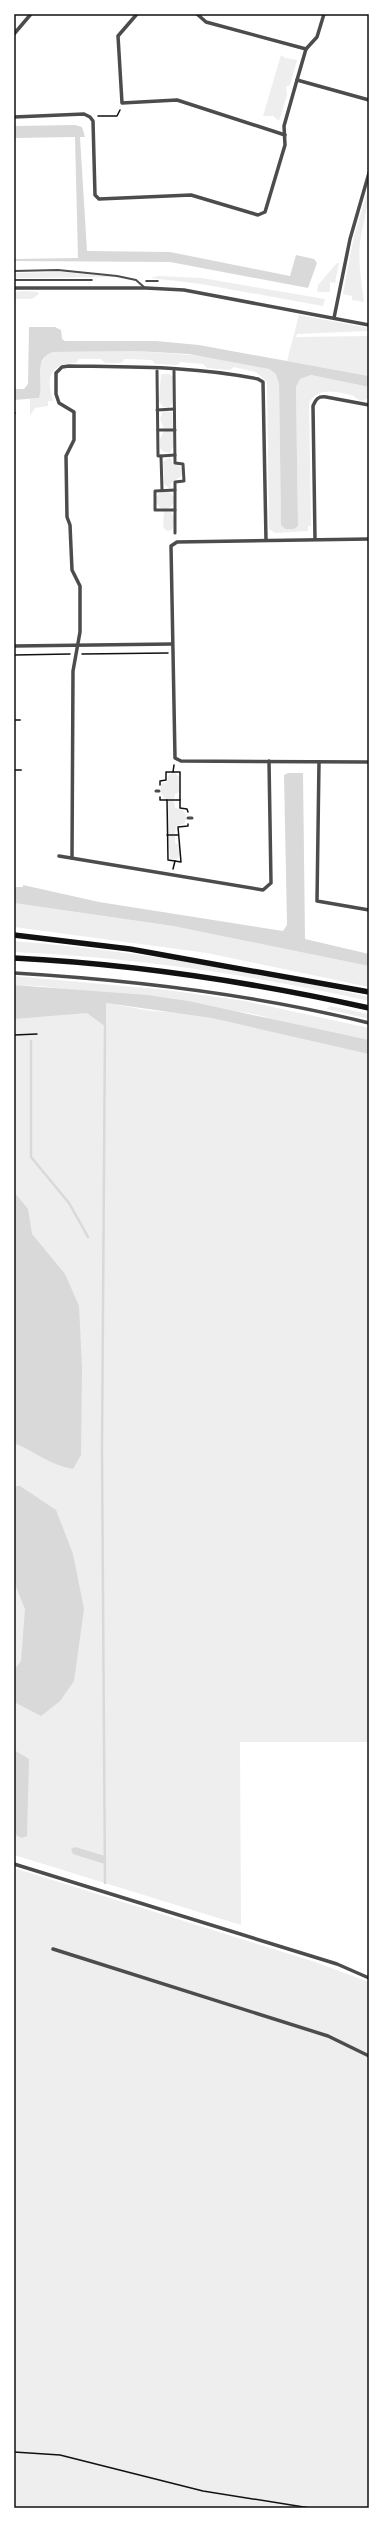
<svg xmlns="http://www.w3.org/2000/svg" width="383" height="2522" font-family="'Exo 2',sans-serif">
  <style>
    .green { fill: #eee }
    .water { fill: #d9d9d9 }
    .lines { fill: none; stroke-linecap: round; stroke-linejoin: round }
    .stream { stroke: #d9d9d9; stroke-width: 2.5 }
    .path { stroke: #111; stroke-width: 1.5 }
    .service { stroke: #4c4c4c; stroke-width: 2 }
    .pedestrian { stroke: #4c4c4c; stroke-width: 3 }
    .minor { stroke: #4c4c4c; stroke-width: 3.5 }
    .secondary { stroke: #111; stroke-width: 5.5 }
    .neatline { fill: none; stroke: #111; stroke-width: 1.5 }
  </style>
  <rect width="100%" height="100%" fill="#fff"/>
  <g class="green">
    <path d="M281,55L285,58L297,60L290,85L286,87L287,95L279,121L273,116H263Z"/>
    <path d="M369,186C369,205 364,218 361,236C357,257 361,280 364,302L352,300V296L343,294L354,236Z"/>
    <path d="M337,263H339L335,283L330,282V292H317L318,285Z"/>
    <path d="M63,272L114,277L14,278V273Z"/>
    <path d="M158,276L202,278L325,299L323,306L201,284L151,278Z"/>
    <path d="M26,291L38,292L39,294L32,299H14V292Z"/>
    <path d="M299,315L369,328V331L297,334L296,337L369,336V376L287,361Z"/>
    <path d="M136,351L205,356L269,369L277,374L279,384L281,525L285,529H294L298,526L296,387L300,379L311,375L369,387V398L363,401L357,399L354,396C339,392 318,386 309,403L311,526H308V531L275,533L269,529L267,382L256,372L234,367L230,370L207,368L203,364L181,362L177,365L155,364L152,360L125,359L121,363H105L101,359H79L76,363C49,364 46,377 53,401H48V406L35,408L30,416V399L39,398L40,395V366L47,354L53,352Z"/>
    <path d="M161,374H170L173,377V402L169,408L163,407L159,401Z"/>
    <path d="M163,411L172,412L173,429H164L160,419Z"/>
    <path d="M164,431H173L174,445L170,453L164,452L160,448V439Z"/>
    <path d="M170,457L173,463L181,467L183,475L171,483L170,489L164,484L163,462Z"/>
    <circle cx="165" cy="500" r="9"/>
    <path d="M164,511L171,512L175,520L172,530L167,531L163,527Z"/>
    <path d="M169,774L175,773L179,777V792L175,794L174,799H165L161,793V784L167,782Z"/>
    <path d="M168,801H174L175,808L183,810L186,815L185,823L176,827L175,834H168Z"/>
    <path d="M168,836H175V843L180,845V855L177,859H170Z"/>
    <path d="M14,903L173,926L369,966V987L207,953L14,927Z"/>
    <path d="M14,941C133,951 253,970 369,997V1001C253,975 133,957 14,952Z"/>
    <path d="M14,976L167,990L245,1001L369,1028V1742H240L241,1925L14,1855V1001L106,1007V1003L152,1011L270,1018L248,1013L41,986L14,985Z"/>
    <path d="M330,1006L369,1014V1019L327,1009Z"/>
    <path d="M14,1868L315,1962L369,1982V2508H14Z"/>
  </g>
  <g class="water">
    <path d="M75,125L82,127L85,137H80L87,251L170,252L290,276L296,255L314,259L317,263L308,288L170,262L14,261V259L78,258L75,137L14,138V126Z"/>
    <path d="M29,327H55L61,330L62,339L65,341H156L199,345L369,376V387L311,375L300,379L296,387L298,526L294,529H285L281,525L279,384L276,374L269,369L189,354L136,351L53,352C32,359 44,382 39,398L14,400V389H24L28,384Z"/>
    <path d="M288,773H303L305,939L369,954V966L173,926L14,903V887H23V885L99,902L283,931L287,925L284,775Z"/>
    <path d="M14,985L147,995L188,1001L369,1040V1054L212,1018L106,1003V1027L87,1013L14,1019Z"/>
    <path d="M14,1192L28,1209L32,1234L65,1274L79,1306L82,1368L81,1455L73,1469C50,1465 36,1452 14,1443Z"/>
    <path d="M14,1486H20L56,1510L73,1554L84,1609L74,1681L60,1701L41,1716L14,1702V1670L21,1661L25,1609L14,1582Z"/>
    <path d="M14,1750L29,1759L27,1836L22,1838L17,1836L14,1829Z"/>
    <path d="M75,1847L105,1856V1864L73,1854L71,1849Z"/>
  </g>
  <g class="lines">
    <g class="stream">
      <path d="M105,1027L102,1450L105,1883"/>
      <path d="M31,1041V1157L69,1203L88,1237"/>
    </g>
    <g class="path">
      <path d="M98,116H117L120,110"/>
      <path d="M14,280H92"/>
      <path d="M146,281H158"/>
      <path d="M82,654L168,653"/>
      <path d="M14,655L70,654"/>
      <path d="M174,765L173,772H180V808L187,809L188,812"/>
      <path d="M160,785V781L166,780V772H173"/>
      <path d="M160,797V800H167L168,860L175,861L173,869"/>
      <path d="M167,800H180"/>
      <path d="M167,835H178"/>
      <path d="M175,861L181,862L178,827L188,826V824"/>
      <path d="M14,1035L37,1034"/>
      <path d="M14,2452L60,2455L203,2491L310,2508"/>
    </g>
    <g class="service">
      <path d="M14,271L58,270L117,276L136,280L145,288"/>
      <path d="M14,413H15"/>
      <path d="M14,720H20"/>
      <path d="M14,770H21"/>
    </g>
    <g class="pedestrian">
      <path d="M157,371L158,456H161L162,490"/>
      <path d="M174,371L175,463L183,464L184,481L175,482V533"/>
      <path d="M157,410L174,409"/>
      <path d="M158,430H175"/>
      <path d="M161,456L175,455"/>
      <path d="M175,490L155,491V510H175"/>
      <path d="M156,791H159"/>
      <path d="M188,818H192"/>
    </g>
    <g class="minor">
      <path d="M137,14L118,36L122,103L177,100L285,135"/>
      <path d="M197,14L206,22L306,49"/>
      <path d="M14,34L31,14"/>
      <path d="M297,80L369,100"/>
      <path d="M14,117L84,114L90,117L93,121L95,195L99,199L191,195L258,215L265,212L285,145L284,126L297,80L306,49L317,37L324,14"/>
      <path d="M14,288H146L184,290L369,325"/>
      <path d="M334,318L350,239L369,173"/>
      <path d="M315,539L313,406C316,399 318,396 326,397L369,405"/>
      <path d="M369,539L177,542L171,546L175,758L181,761L369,762"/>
      <path d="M14,646L172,644"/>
      <path d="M319,762L317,901L369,910"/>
      <path d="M59,856L263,890L271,883L269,761"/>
      <path d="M72,858L73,671L80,632V586L72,570L70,525L67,517L66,456L74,440V412L59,403L56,394V373L62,367L69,366C133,367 196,366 258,379L263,382L266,540"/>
      <path d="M14,973C133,980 253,994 369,1023"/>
      <path d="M14,1864L337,1964L369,1978"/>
      <path d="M53,1949L328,2036L369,2056"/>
    </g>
    <g class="secondary">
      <path d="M14,935L130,949L369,992"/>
      <path d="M14,958C134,964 252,982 369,1008"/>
    </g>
  </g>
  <rect width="383" height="2522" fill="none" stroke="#ffffff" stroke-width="30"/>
  <rect x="15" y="15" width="353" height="2492" class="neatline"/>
</svg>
